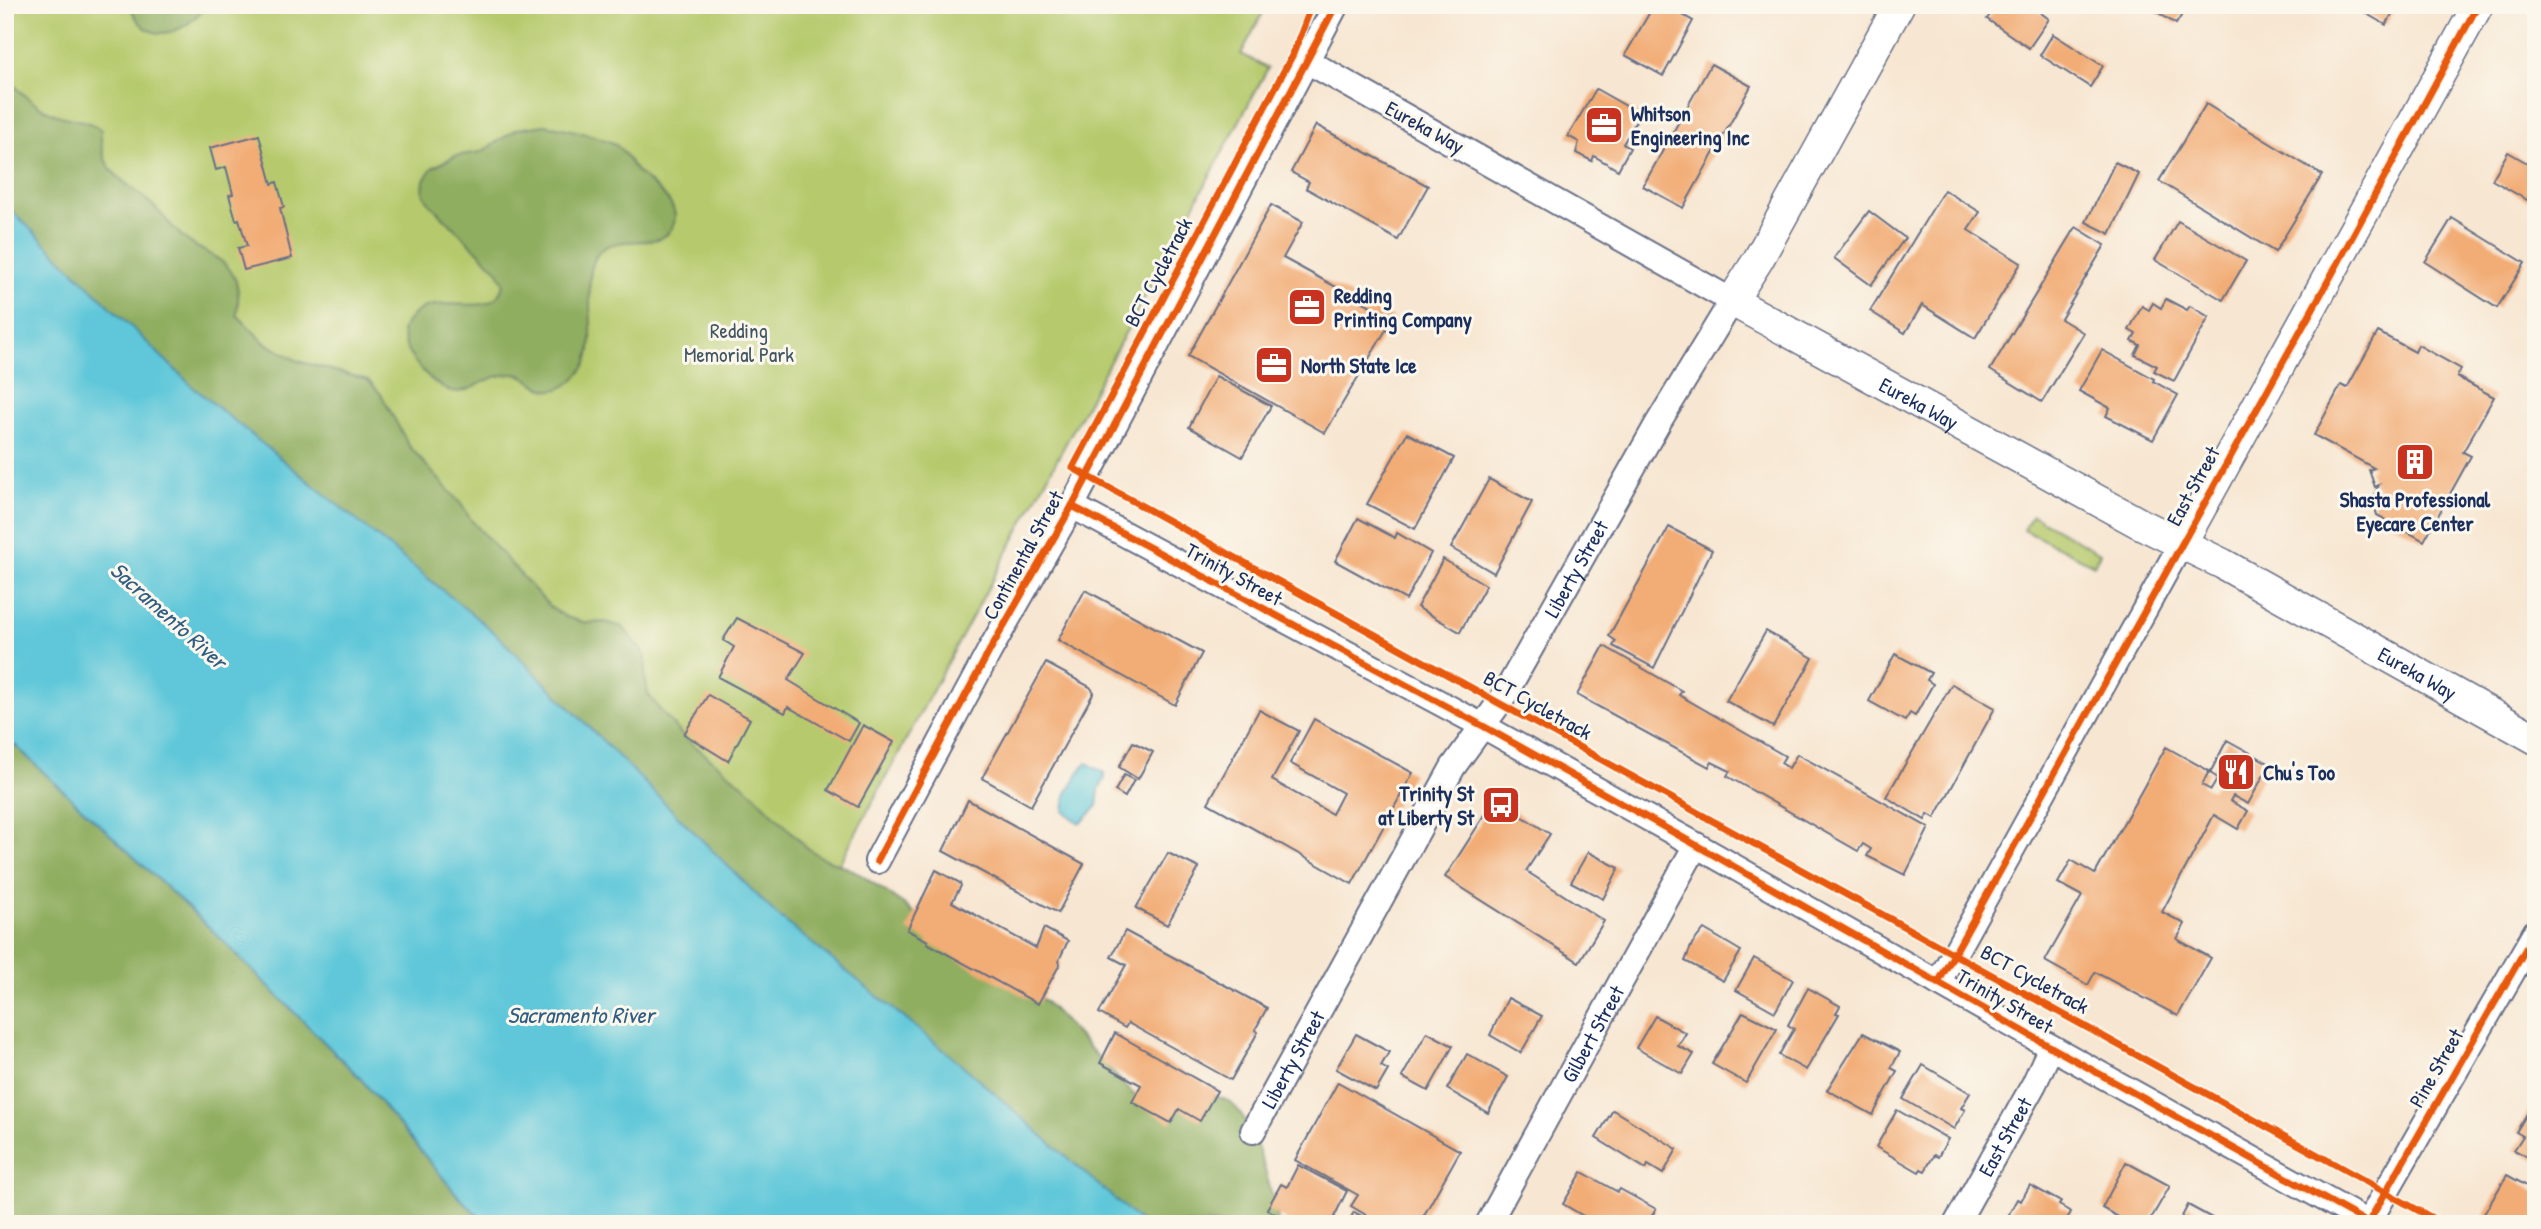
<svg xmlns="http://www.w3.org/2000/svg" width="2541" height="1229" font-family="'Patrick Hand',sans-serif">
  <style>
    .green { fill: #b6ca6d; stroke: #687c66; stroke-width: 2 }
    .forest { fill: #90ae60; stroke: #566e5f; stroke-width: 2 }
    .water { fill: #5ec7d9; stroke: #3c7b9c; stroke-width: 2 }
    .building { fill: #f2ac75 }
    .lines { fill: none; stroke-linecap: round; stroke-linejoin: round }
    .minor-casing { stroke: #686f86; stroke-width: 28 }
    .tertiary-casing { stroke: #686f86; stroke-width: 33 }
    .minor { stroke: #fff; stroke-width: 24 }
    .tertiary { stroke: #fff; stroke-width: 30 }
    .cycleway-casing { stroke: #fbf7ec; stroke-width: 11 }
    .cycleway { stroke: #e8590c; stroke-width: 7 }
    .labels { text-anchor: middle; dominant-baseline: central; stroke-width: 6; stroke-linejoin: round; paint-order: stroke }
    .poi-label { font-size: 21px; font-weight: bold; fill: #1b2f5e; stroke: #fbf7ec; text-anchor: start }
    .street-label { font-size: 21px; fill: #1b2f5e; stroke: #fbf7ec }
    .park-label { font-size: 21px; fill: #425662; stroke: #fbf7ec }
    .water-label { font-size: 23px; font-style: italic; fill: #2f5d83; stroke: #fbf7ec }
  </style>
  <rect width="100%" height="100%" fill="#fbf7ec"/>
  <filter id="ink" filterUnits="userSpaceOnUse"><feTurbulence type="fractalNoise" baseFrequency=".0143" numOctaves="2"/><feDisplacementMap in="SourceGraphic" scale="14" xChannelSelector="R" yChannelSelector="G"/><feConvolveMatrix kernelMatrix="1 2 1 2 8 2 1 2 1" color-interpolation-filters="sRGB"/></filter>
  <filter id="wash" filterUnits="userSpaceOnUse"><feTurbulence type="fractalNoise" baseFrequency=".00686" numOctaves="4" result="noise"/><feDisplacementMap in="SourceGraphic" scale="28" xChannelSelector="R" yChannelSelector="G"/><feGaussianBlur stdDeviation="1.57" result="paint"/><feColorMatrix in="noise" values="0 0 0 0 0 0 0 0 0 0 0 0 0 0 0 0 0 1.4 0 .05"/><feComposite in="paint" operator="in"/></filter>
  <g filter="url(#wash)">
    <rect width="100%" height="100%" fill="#f7e6d1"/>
    <g class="green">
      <path d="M5,5H1267L1241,54L1268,68L837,868L762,822L5,102Z"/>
      <path d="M2032,515L2100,553L2094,565L2024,530Z"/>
    </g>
    <g class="forest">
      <path d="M130,5H206C185,35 145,49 130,5Z"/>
      <path d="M5,76C22,94 40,111 64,117C79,121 88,119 101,130C99,173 122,178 149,202C163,214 173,230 188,241C203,253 225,257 234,277C240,288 238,303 237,315L265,343L298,361L368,380L381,394L409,446L461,504L471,520L550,607L566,617L586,623L605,622L623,627L646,657L645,676L648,694L660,710L685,738L752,792L806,847L821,857L855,871L905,905L958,959L1044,1000L1137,1098C1160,1097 1209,1089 1228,1101C1256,1118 1271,1193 1279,1224H1108L5,249Z"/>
      <path d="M545,125C561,127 604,137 616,145C626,152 628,162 636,170C650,186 690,206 669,232C655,249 616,234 599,252C578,276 601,337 585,366C576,380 559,396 542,388C532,384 526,374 514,374C473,374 464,415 424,372C411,359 405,349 402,331C424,283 472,318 496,298C500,294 502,288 504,283L497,270L430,204L423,193L424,180L432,168L455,156L481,152L517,129Z"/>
      <path d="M5,736L214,932L361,1079L459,1197L487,1224H5Z"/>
    </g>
    <g class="water">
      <path d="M5,204L193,387L494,632L776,914L960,1063L1143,1224H487L459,1197L361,1079L214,932L5,736Z"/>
      <path d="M1087,763L1104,773L1105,778L1099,789L1097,807L1081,823H1079L1064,811L1066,795L1083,766Z"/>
    </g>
    <g id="blocks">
      <g class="building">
        <path d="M1654,5H1665L1693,21L1663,76L1625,55Z"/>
        <path d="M1997,5H2030L2049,19L2029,48L1987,19Z"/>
        <path d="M2146,5H2188L2176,24Z"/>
        <path d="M2351,5H2397L2386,25Z"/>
        <path d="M2053,34L2103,66L2090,87L2040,55Z"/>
        <path d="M1711,64L1751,86L1683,208L1643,186Z"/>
        <path d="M1596,89L1640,114L1623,144L1630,148L1618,170L1594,156L1592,161L1576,153L1579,142L1568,136Z"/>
        <path d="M2206,104L2322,175L2275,252L2159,181Z"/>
        <path d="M1316,125L1428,186L1398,240L1306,188L1309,182L1291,172Z"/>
        <path d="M259,135L272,184L277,182L284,207L280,208L292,258L244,270L238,248L247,246L239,219L236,220L229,195L233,194L226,167L216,170L210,148Z"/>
        <path d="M2508,152L2536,168V186L2527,200L2492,180Z"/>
        <path d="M2115,162L2139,174L2110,234L2086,222Z"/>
        <path d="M1944,190L1980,212L1968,230L2021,263L1975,338L1922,305L1905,333L1870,311Z"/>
        <path d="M1271,205L1303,222L1283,258L1393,318L1325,433L1188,356Z"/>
        <path d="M1869,211L1905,238L1871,285L1834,258Z"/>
        <path d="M2452,218L2525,263L2497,308L2425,262Z"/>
        <path d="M2178,221L2246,261L2223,300L2155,260Z"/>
        <path d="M2076,227L2105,245L2061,319L2084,333L2042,402L1990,370Z"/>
        <path d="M2166,299L2187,310L2190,306L2209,317L2174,381L2154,371L2157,366L2135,355L2140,345L2132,341L2136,334L2129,330L2142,306L2149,310L2153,303L2161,308Z"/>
        <path d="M2378,332L2415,352L2418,345L2461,369L2457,377L2494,397L2463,452L2471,456L2424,541L2377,515L2372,499L2379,485L2375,487L2369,470L2374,468L2314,435L2341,385L2347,388Z"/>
        <path d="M2102,350L2154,379L2153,381L2178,395L2153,440L2106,416L2110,408L2079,391Z"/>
        <path d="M1216,376L1271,406L1242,457L1189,427Z"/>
        <path d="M1407,433L1454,458L1415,529L1367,504Z"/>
        <path d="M1489,479L1532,502L1494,573L1451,548Z"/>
        <path d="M1358,518L1395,538L1397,533L1431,553L1406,600L1335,561Z"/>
        <path d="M1669,527L1712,550L1654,668L1613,646L1616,641L1609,636Z"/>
        <path d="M1443,559L1486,585L1460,632L1417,607Z"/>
        <path d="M1085,590L1202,653L1175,705L1058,640Z"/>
        <path d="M737,618L805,653L788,680L859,723L849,741L788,707L785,713L718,677L734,647L723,640Z"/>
        <path d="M1766,631L1813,658L1773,727L1726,701Z"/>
        <path d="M1604,646L1682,691L1679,695L1785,756L1781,763L1789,768L1797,754L1929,828L1905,875L1867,856L1871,849L1863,844L1858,851L1727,776L1730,771L1712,762L1709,767L1577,695Z"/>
        <path d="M1895,654L1931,673L1927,680L1933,684L1915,716L1910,713L1905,721L1869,701Z"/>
        <path d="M1046,663L1090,687L1094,692L1031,806L982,778Z"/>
        <path d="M1952,684L1995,708L1935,818L1928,814L1925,820L1886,797Z"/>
        <path d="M708,695L750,719L728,761L684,734Z"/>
        <path d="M1259,710L1299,731L1272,780L1332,814L1343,793L1290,763L1314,719L1413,773L1352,884L1208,803Z"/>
        <path d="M863,725L894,742L858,807L828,790Z"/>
        <path d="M2227,740L2270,764L2248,804L2233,796L2230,801L2248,811L2238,829L2214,815L2162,912L2185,924L2177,939L2211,958L2178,1016L2095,972L2088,985L2045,961L2082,896L2058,883L2071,860L2095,874L2166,747L2209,771L2202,785L2211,790L2218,778L2210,773Z"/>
        <path d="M1133,742L1153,752L1138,779L1119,767Z"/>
        <path d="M1124,775L1134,780L1125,797L1115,791Z"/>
        <path d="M1495,799L1550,834L1526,871L1604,921L1579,962L1445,877Z"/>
        <path d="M968,800L1084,864L1058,913L943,851Z"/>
        <path d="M1588,852L1619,868L1603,899L1571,882Z"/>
        <path d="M1168,853L1199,868L1167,925L1136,908Z"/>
        <path d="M936,870L960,883L961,886L952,902L1036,948L1044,928L1068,941L1059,960L1060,964L1038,1004L927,943L928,941L907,930Z"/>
        <path d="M1704,929L1741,951L1723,981L1685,961L1692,944Z"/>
        <path d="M1125,931L1267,1008L1255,1030L1258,1032L1231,1080L1128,1023L1125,1028L1099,1013L1126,965L1111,957Z"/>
        <path d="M1754,958L1793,980L1775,1012L1736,990Z"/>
        <path d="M1808,988L1840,1006L1836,1013L1839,1014L1806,1070L1779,1055L1794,1029L1788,1025Z"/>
        <path d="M1508,998L1542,1016L1521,1053L1490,1035Z"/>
        <path d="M1743,1012L1777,1029L1746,1083L1712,1064Z"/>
        <path d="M1655,1016L1686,1033L1678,1046L1694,1054L1682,1074L1636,1048Z"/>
        <path d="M1427,1032L1453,1046L1428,1091L1402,1077Z"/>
        <path d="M1115,1033L1217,1091L1200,1121L1179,1109L1171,1123L1132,1102L1141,1085L1100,1063Z"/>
        <path d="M1863,1033L1900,1052L1891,1068L1897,1071L1873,1115L1827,1090Z"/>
        <path d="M1356,1034L1389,1052L1381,1066L1388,1070L1376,1091L1336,1069Z"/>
        <path d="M1467,1054L1508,1077L1488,1113L1447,1089Z"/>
        <path d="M1923,1065L1970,1093L1961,1108L1965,1110L1954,1129L1903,1099Z"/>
        <path d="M1338,1082L1460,1151L1419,1224H1381L1351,1206L1358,1195L1295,1160Z"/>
        <path d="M2531,1107L2536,1110V1161L2514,1150L2523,1136L2516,1132Z"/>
        <path d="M1613,1110L1677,1149L1663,1174L1648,1165L1646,1169L1596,1138Z"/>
        <path d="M1897,1110L1948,1139L1938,1157L1934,1155L1925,1171L1921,1169L1919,1172L1876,1147Z"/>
        <path d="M2126,1162L2170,1186L2149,1222L2147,1221L2145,1224H2131L2102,1208Z"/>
        <path d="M1298,1165L1347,1191L1334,1217L1345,1224H1293L1267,1209L1281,1184L1287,1187Z"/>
        <path d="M1582,1172L1618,1192L1620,1189L1656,1209L1647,1224H1597L1563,1204Z"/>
        <path d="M2507,1175L2536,1191V1224H2501L2484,1214Z"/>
        <path d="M2030,1185L2061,1202L2059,1205L2071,1212L2064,1224L2004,1223L2017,1199L2021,1201Z"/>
        <path d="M2188,1205L2223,1224H2178Z"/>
        <path d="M1354,1212L1376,1224H1347Z"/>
      </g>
    </g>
  </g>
  <g filter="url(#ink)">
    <use href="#blocks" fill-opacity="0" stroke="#686f86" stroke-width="2"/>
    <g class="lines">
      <g class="minor-casing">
        <g id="minor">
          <path d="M1072,506L1483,726L1696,845L2051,1047L2370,1224"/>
          <path d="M877,861L990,650L1072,506L1336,5"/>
          <path d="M1938,983L2181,544"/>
          <path id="s1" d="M1253,1131L1453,767L1502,699L1658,423L1732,301L1307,61"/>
          <path d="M2368,1223L2536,931"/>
          <path id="s2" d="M1488,1224L1696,845"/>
          <path id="s3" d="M1956,1224L2034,1084L2051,1047"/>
        </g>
      </g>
      <g class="tertiary-casing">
        <g id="tertiary">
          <path id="s4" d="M1899,5L1758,260L1732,301L2139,523L2223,564L2536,739"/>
          <path d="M2181,544L2478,5"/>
        </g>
      </g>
      <use href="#minor" class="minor"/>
      <use href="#tertiary" class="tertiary"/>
      <g class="cycleway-casing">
        <g id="cycleway">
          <path d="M1312,5L1293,54L1073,468L2443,1224"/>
          <path d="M1072,506L1483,726L1696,845L2051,1047L2370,1224"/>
          <path d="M877,861L990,650L1072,506L1336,5"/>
          <path d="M1938,983L2332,274L2478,5"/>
          <path d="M2368,1223L2536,931"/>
        </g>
      </g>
      <use href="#cycleway" class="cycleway"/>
    </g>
  </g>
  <defs>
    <g id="office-square" transform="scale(2.0125)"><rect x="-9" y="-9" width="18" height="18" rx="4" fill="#c8321e" stroke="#fbf7ec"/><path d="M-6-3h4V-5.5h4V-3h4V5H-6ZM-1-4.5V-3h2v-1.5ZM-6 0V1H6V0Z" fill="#fff"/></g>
    <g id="building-square" transform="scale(2.0125)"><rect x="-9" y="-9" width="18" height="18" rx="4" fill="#c8321e" stroke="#fbf7ec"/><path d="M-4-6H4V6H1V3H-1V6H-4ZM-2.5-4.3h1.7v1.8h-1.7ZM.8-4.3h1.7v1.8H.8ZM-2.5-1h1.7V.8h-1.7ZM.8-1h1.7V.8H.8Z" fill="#fff"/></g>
    <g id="restaurant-square" transform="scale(2.0125)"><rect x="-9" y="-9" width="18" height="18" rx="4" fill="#c8321e" stroke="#fbf7ec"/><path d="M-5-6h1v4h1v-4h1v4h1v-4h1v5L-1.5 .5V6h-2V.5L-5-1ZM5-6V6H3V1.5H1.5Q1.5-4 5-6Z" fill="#fff"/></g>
    <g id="bus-square" transform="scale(2.0125)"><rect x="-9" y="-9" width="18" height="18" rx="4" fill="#c8321e" stroke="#fbf7ec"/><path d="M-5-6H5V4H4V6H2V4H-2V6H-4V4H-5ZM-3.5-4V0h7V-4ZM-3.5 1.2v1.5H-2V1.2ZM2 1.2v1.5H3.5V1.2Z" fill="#fff"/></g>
  </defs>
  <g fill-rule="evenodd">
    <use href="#office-square" x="1604" y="125"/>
    <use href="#office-square" x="1307" y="307"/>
    <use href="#office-square" x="1274" y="365"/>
    <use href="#building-square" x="2415" y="462"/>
    <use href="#restaurant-square" x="2236" y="772"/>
    <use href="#bus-square" x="1501" y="805"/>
  </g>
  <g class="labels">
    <g class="poi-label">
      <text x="1631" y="113">Whitson<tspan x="1631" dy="24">Engineering Inc</tspan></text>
      <text x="1334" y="295">Redding<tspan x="1334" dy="24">Printing Company</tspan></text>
      <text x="1301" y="365">North State Ice</text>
      <text x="2415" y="499" text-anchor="middle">Shasta Professional<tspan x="2415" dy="24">Eyecare Center</tspan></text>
      <text x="2263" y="772">Chu's Too</text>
      <text x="1474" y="793" text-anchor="end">Trinity St<tspan x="1474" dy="24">at Liberty St</tspan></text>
    </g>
    <g class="street-label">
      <text transform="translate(1425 127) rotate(29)">Eureka Way</text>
      <text transform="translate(1158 272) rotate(-62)">BCT Cycletrack</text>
      <text stroke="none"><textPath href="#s4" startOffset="553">Eureka Way</textPath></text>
      <text transform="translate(2193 486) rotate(-61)">East Street</text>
      <text transform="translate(1023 555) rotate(-61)">Continental Street</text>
      <text stroke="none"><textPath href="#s1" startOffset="649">Liberty Street</textPath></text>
      <text transform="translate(1234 574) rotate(29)">Trinity Street</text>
      <text stroke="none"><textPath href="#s4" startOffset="1120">Eureka Way</textPath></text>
      <text transform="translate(1538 705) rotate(29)">BCT Cycletrack</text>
      <text transform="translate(2035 979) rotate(29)">BCT Cycletrack</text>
      <text transform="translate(2005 1001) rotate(30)">Trinity Street</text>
      <text stroke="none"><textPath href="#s2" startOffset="217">Gilbert Street</textPath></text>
      <text stroke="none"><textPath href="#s1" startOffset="82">Liberty Street</textPath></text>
      <text transform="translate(2436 1068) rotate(-60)">Pine Street</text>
      <text stroke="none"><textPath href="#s3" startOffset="100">East Street</textPath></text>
    </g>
    <g class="park-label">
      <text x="739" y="330">Redding<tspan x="739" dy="24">Memorial Park</tspan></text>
    </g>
    <g class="water-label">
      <text transform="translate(169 615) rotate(42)">Sacramento River</text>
      <text x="581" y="1014">Sacramento River</text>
    </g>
  </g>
  <rect width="2541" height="1229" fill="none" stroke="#fbf7ec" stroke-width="28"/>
</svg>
